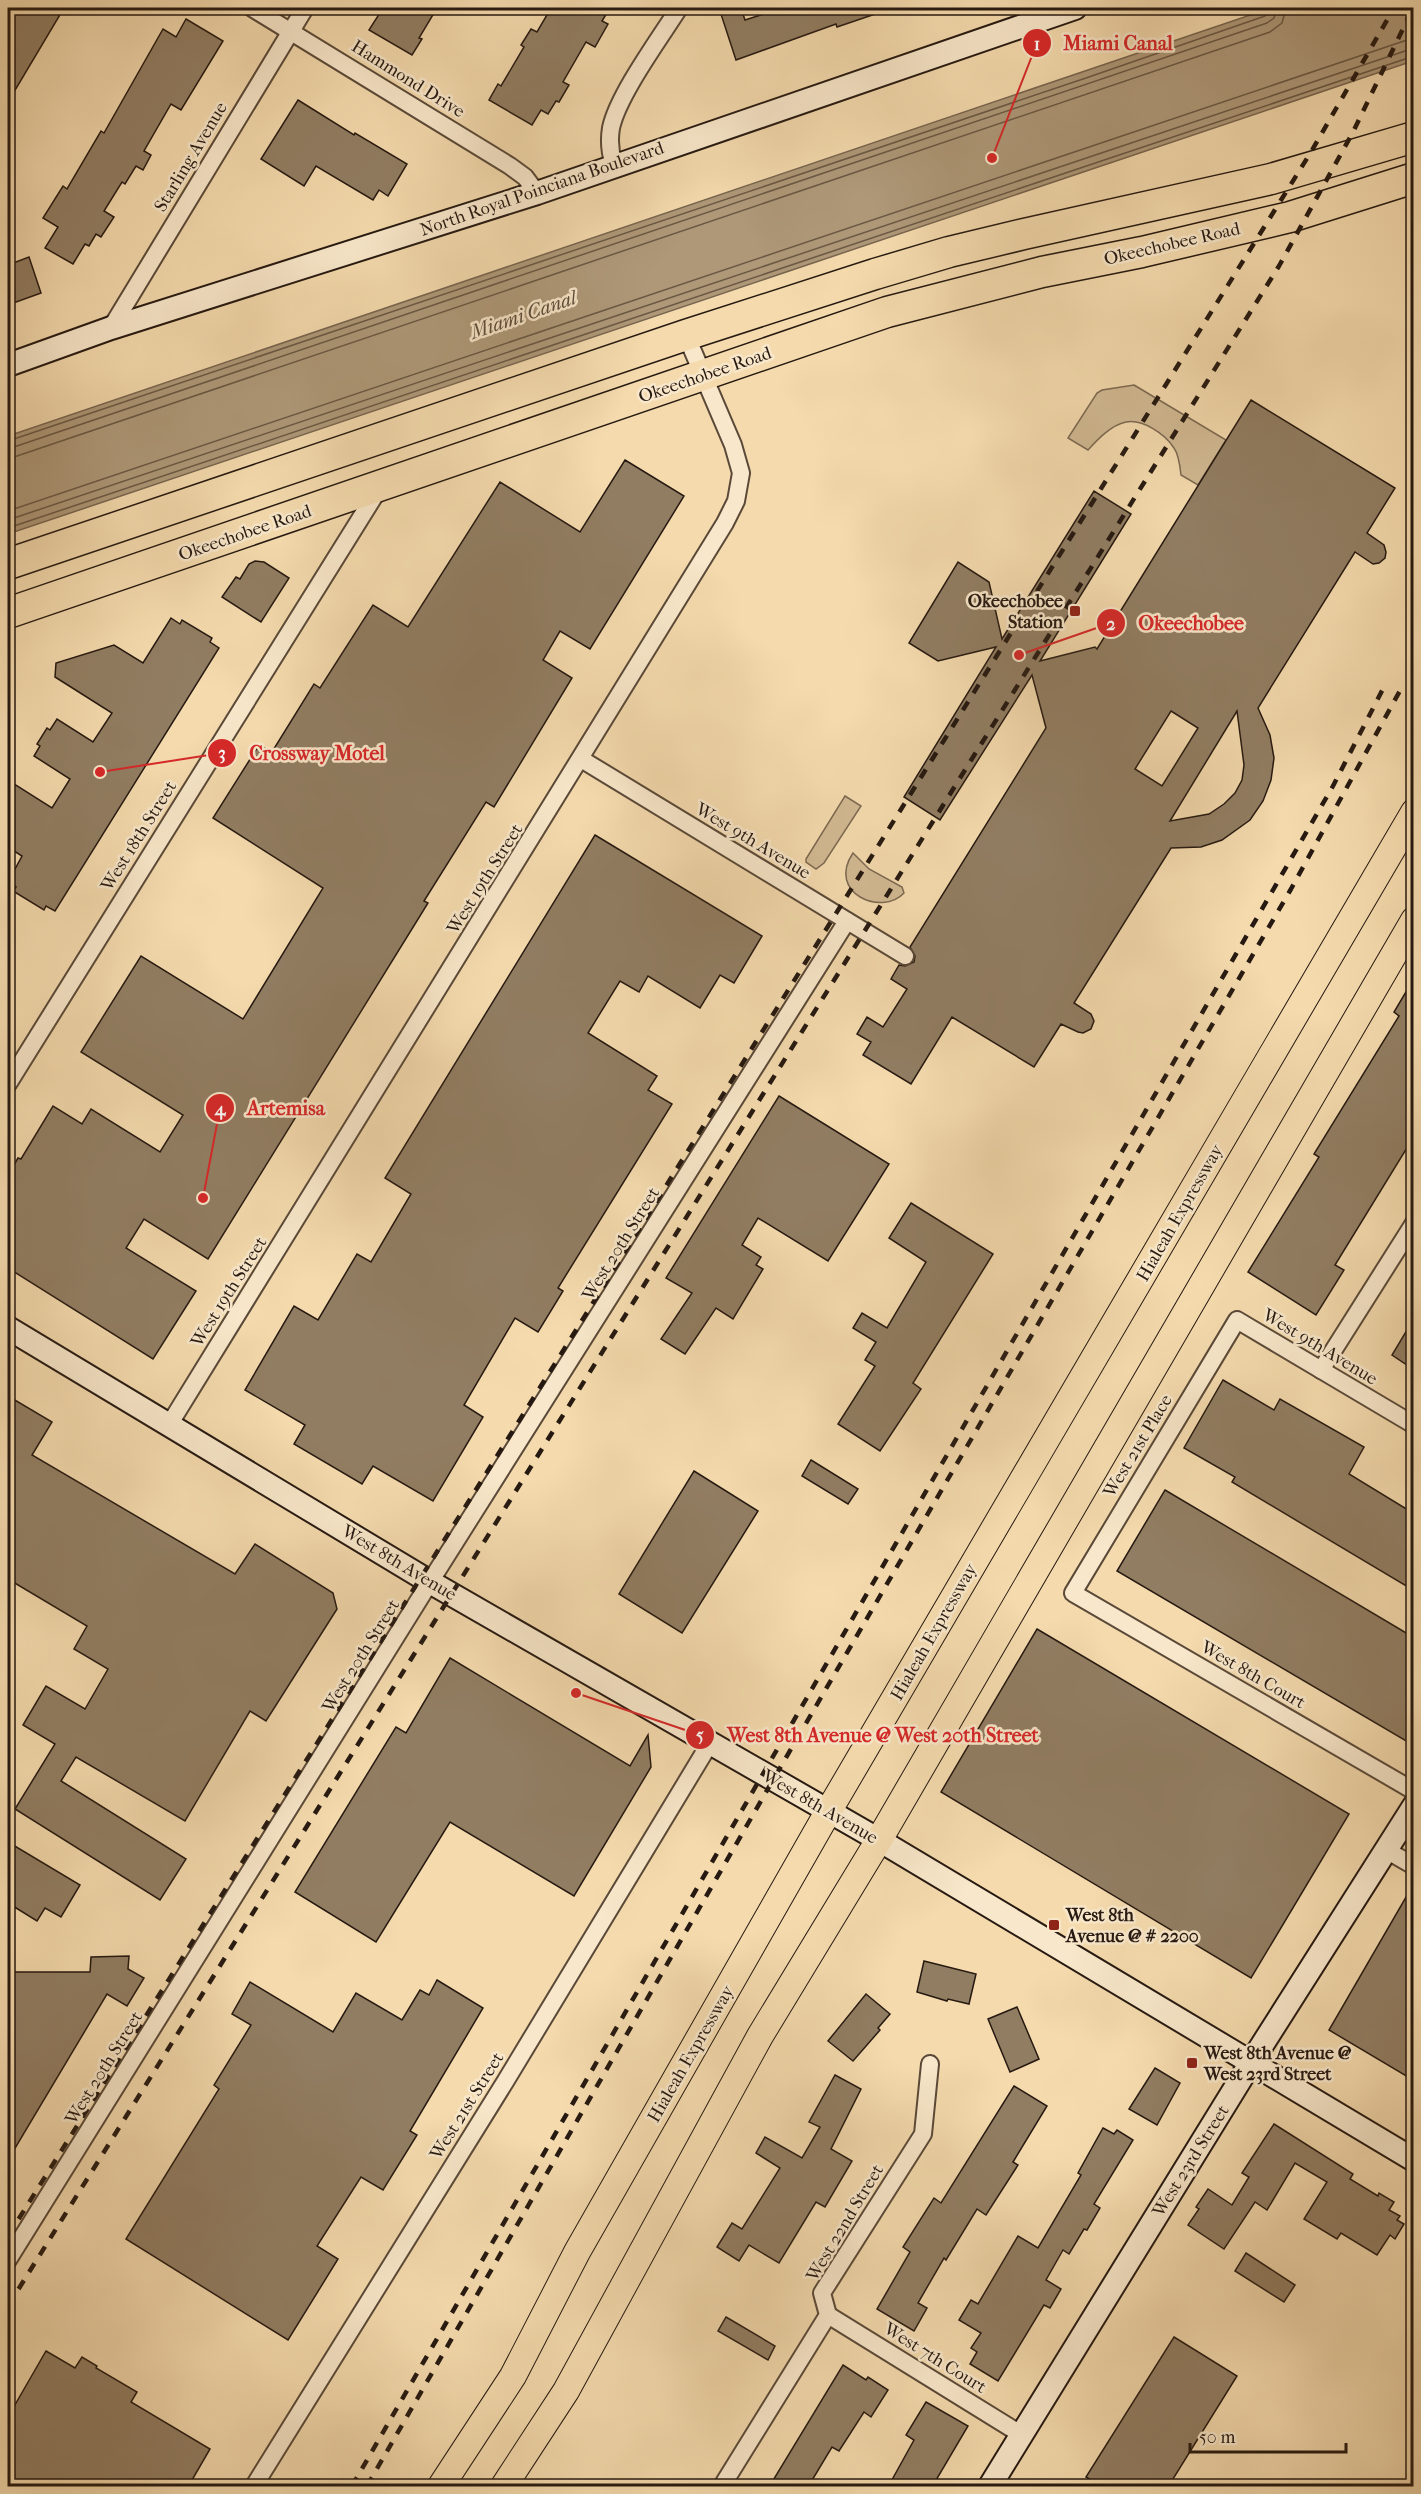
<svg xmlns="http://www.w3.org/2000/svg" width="1421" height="2494" font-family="'IM FELL French Canon',serif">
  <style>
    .green { fill: #d1b992; stroke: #7c6952; stroke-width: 1.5 }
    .water { fill: #ae9878; stroke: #78654f; stroke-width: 1.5 }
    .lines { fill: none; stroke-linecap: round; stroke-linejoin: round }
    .shore { stroke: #6a5844; stroke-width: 1.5 }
    .building { fill: #917d62; stroke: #261911; stroke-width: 1.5; fill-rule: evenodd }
    .street-casing { stroke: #5a4938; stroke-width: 20 }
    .secondary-casing { stroke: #261911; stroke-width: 26 }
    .primary-casing { stroke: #261911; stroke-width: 28 }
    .highway-casing { stroke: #261911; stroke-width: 33 }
    .street { stroke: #f8e7ca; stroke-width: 16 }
    .secondary { stroke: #f8e7ca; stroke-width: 22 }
    .primary { stroke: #f4daad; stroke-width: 26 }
    .highway { stroke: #f4daad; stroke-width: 30 }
    .rail { stroke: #261911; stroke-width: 4.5; stroke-dasharray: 10 10; stroke-linecap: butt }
    .poi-dot { fill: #8f2418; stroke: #f8e7ca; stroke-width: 2 }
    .labels { text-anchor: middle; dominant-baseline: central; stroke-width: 5; stroke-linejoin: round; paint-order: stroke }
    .street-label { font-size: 18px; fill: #261911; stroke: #f8e7ca }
    .poi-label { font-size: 18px; font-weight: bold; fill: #261911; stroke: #f8e7ca; text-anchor: start }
    .water-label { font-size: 20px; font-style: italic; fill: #5c4c3a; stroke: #f8e7ca }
    .leader { fill: none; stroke: #d62828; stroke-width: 2 }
    .callout-dot { fill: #d62828; stroke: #f8e7ca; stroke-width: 2 }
    .mark-label { font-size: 18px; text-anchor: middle; font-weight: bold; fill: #fff }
    .callout-label { font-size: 20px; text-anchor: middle; font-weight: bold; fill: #d62828; stroke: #f8e7ca; stroke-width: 5; stroke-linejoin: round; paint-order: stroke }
  </style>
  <rect width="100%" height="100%" fill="#f4daad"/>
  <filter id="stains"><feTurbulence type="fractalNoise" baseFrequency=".00333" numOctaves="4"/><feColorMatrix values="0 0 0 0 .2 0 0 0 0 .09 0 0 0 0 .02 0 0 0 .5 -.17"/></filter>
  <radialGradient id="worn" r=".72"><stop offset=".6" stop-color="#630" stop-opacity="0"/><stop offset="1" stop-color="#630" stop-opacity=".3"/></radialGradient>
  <g class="green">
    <path d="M1134,385L1226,440L1198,485L1181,475C1180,466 1179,455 1174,448C1165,434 1143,419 1126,422C1111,425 1097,440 1088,450L1068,438L1097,393L1102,390Z"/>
    <path d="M845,796L861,806L824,863L816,869L806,862V859Z"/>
    <path d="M853,853L869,869L902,887L904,893C882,917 826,893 853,853Z"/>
  </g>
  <path class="water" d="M1271,8H1413V61L8,534V436Z"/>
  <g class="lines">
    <g class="shore">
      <path d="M8,441L1086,78L1265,16L1269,13V8"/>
      <path d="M8,449L1267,23L1274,18L1277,8"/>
      <path d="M8,458L17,456L1270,32L1282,23L1286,8"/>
      <path d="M8,511L1404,41L1414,39"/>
      <path d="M8,520L1414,48"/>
      <path d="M8,528L1414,56"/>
    </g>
  </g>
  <g class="building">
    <path d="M8,8H64L8,102Z"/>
    <path d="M383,8H437L419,38L422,39L412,55L369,30Z"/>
    <path d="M551,8H610L602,21L608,24L595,47L586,42L563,82L569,85L559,102L556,101L548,114L541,110L532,125L489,100L498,84L501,86L524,47L521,45L531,29L537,32Z"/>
    <path d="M719,8H741L745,20L782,8H886L887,10L837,27L836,24L736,60Z"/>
    <path d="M186,19L223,41L181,110L171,104L144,151L151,155L143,170L136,166L125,184L122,182L104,211L114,217L101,237L96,234L89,246L85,244L73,264L45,248L58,227L43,218L63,186L67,189L101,131L104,133L163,29L176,37Z"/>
    <path d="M298,100L354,135L355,133L407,164L388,196L379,190L373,200L316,166L304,186L261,159Z"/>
    <path d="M29,257L41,293L8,305V265Z"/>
    <path d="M1251,400L1395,488L1367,533L1384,545L1386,552L1385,558L1379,563L1373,564L1355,552L1258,708L1270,735L1274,758L1271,780L1263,801L1250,820L1222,840L1201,847L1171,848L1074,1003L1091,1014L1094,1021L1091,1029L1083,1033L1078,1032L1061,1024L1034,1067L952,1017L911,1084L863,1055L871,1042L857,1034L867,1017L883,1027L907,989L891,979L899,965L905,966L914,962L915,956L910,947L1046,728L1032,675L940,820L904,797L996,647L938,661L909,643L958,562L989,582L1002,639L1094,491L1131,514L1040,661L1095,647L1097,649ZM1171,711L1198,728L1162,786L1135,769ZM1237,711L1244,765L1242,780L1235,793L1224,804L1209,814L1170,821Z"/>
    <path d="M625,460L684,496L590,649L560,631L543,660L572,678L494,807L486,802L424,901L428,903L208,1259L144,1219L126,1248L196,1291L153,1359L8,1268V1175L18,1158L21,1159L53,1106L82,1124L91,1109L160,1152L183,1115L81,1052L141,956L243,1019L323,888L213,818L259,745L272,752L314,684L320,688L373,605L408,627L500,482L580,532Z"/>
    <path d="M255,561L264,562L289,578L261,622L222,597L236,577L240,579L249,564Z"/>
    <path d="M171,618L180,624L182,620L212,638L210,642L219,648L55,911L46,906L44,910L13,891L16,887L8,882L22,856L8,847V780L52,808L70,779L34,756L40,746L37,744L47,728L50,730L57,719L93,742L112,713L55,677L56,663L114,645L143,663Z"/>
    <path d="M595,835L762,936L734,983L720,975L700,1008L648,976L639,992L620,981L588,1033L657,1076L648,1090L672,1104L558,1288L563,1291L538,1332L515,1318L464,1405L483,1417L433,1501L373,1466L362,1484L294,1444L305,1425L245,1390L294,1306L318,1320L357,1254L371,1262L411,1194L385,1178Z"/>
    <path d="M1413,980V1138L1335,1265L1344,1270L1316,1315L1248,1272L1319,1157L1314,1154L1399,1016L1394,1012Z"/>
    <path d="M779,1096L889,1164L828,1261L758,1218L742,1245L761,1257L756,1265L763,1269L733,1319L716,1308L685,1354L661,1339L692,1293L666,1278Z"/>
    <path d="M911,1203L993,1254L913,1383L921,1389L880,1451L838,1424L875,1366L865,1360L876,1342L853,1328L862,1313L887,1328L926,1262L889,1238Z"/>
    <path d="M1413,1320V1369L1392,1355Z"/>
    <path d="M1223,1380L1274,1410L1280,1399L1364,1447L1349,1474L1413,1513V1590L1232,1482L1235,1477L1184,1448Z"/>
    <path d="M8,1396L52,1422L32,1455L235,1574L255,1544L333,1593L337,1609L266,1721L250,1711L185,1821L76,1757L61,1781L186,1859L160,1900L15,1809L55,1744L23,1725L46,1686L85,1709L108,1669L74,1649L87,1626L8,1579Z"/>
    <path d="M811,1460L858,1489L848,1504L802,1476Z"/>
    <path d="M694,1471L758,1511L682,1633L619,1594Z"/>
    <path d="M1165,1490L1413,1637V1745L1117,1571Z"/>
    <path d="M1037,1629L1349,1814L1251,1978L941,1792Z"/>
    <path d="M450,1658L630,1766L648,1735L651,1767L574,1896L450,1822L376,1942L295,1892L396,1727L406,1733Z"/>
    <path d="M8,1842L80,1885L61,1917L45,1908L37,1921L8,1903Z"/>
    <path d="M1413,1885V2080L1329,2030Z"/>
    <path d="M129,1956L128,1969L144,1978L127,2006L107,1994L8,2160V1972H90L91,1957Z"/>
    <path d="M924,1961L976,1974L969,2004L948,1999L947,2001L917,1992Z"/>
    <path d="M437,1980L483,2008L410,2131L417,2135L383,2190L361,2177L317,2246L338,2259L288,2340L126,2239L219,2089L214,2085L251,2025L232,2014L250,1982L333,2032L356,1993L402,2020L420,1990L429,1995Z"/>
    <path d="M866,1994L890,2014L878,2028L880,2030L853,2061L828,2041Z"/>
    <path d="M1017,2007L1039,2059L1010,2072L988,2019Z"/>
    <path d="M1155,2068L1180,2083L1157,2125L1129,2109Z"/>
    <path d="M835,2075L861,2089L831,2149L852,2161L825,2207L816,2202L779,2263L749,2245L739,2261L717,2247L732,2223L742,2229L780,2168L756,2153L765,2137L802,2158L820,2127L809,2122Z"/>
    <path d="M1014,2086L1047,2106L1013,2162L1018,2165L986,2215L977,2209L946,2260L944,2258L918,2303L927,2308L914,2331L877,2309L910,2252L903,2247L934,2198L941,2203Z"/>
    <path d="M1274,2124L1353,2174L1350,2179L1378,2196L1379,2193L1394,2202L1389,2210L1400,2216L1397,2220L1404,2224L1395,2239L1390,2235L1377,2255L1341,2233L1337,2239L1304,2219L1327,2182L1295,2163L1267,2210L1255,2202L1224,2249L1188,2225L1199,2209L1196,2207L1208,2189L1232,2205L1249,2177L1242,2173Z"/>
    <path d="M1103,2128L1114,2134L1117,2130L1133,2140L1094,2204L1100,2208L1087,2230L1084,2229L1069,2254L1063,2250L1046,2280L1061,2289L1050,2308L1044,2305L998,2381L970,2364L977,2352L971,2348L981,2333L959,2320L971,2300L978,2304L1018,2236L1038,2248L1081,2175L1078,2173Z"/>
    <path d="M1246,2253L1295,2285L1284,2302L1235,2271Z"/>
    <path d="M726,2317L775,2346L768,2360L718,2331Z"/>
    <path d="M1174,2337L1237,2376L1168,2487H1102L1086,2477Z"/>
    <path d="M46,2351L75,2368L82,2357L97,2366L96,2368L137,2392L131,2402L210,2449L188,2487H8V2417Z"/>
    <path d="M843,2365L866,2380L868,2377L888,2390L871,2417L864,2412L839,2451L832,2447L808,2487H769Z"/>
    <path d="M926,2402L968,2426L932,2487H888L914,2440L906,2435Z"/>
  </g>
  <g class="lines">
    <g class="street-casing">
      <g id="street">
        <path d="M252,8L510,166L525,177L537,193"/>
        <path d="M614,165C610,153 609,140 611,128C618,95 660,38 679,8"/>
        <path d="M111,328L305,8"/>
        <path d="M581,759L905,956"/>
        <path d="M8,1084L380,487"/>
        <path d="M1321,1370L1414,1223"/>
        <path d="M169,1425L725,523L736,501L741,473L733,445L686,335"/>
        <path d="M1414,1425L1237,1320L1073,1593L1414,1791"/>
        <path d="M1386,1850L1414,1866"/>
        <path d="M8,2260L430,1582L847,921"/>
        <path d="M828,2315L1022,2435"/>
        <path d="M254,2486L505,2082L710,1743"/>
        <path d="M722,2486L828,2315L822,2293L923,2134L930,2064"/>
      </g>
    </g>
    <g class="secondary-casing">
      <g id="secondary">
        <path d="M8,365L111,328L537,193L1075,8"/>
        <path d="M8,1328L430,1582L879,1840L1414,2160"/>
        <path d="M990,2486L1250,2064L1414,1806"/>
      </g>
    </g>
    <g class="primary-casing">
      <g id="primary">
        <path d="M441,2486L513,2376L577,2252L828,1812L1414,812"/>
        <path d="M504,2486L566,2391L760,2036L879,1840L1414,920"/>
      </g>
    </g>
    <g class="highway-casing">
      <g id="highway">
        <path d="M8,564L686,335L875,274L949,252L1024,234L1271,179L1414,137"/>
        <path d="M8,613L887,312L1042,272L1142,252L1290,217L1414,178"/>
      </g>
    </g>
    <use href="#street" class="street"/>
    <use href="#secondary" class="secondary"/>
    <use href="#primary" class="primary"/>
    <use href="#highway" class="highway"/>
    <g class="rail">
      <path d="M8,2236L598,1295L1311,152L1394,8"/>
      <path d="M8,2306L1279,266L1353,132L1413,8"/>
      <path d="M352,2486L1333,786L1386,683"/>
      <path d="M367,2486L773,1780L1291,889L1402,687"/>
    </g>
  </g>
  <g class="poi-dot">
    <rect x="1069" y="605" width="12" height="12" rx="3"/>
    <rect x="1048" y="1919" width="12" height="12" rx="3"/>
    <rect x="1186" y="2057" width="12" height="12" rx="3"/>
  </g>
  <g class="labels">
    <g class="street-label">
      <text transform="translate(408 79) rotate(32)">Hammond Drive</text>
      <text transform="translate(191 157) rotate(-59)">Starling Avenue</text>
      <text transform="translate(542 189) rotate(-19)">North Royal Poinciana Boulevard</text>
      <text transform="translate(1172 244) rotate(-13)">Okeechobee Road</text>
      <text transform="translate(705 375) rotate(-19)">Okeechobee Road</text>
      <text transform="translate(245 533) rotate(-19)">Okeechobee Road</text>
      <text transform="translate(139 836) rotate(-58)">West 18th Street</text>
      <text transform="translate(753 841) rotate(31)">West 9th Avenue</text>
      <text transform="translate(485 879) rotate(-58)">West 19th Street</text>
      <text transform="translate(1180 1213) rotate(-60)">Hialeah Expressway</text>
      <text transform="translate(621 1244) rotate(-58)">West 20th Street</text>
      <text transform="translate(229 1292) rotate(-58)">West 19th Street</text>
      <text transform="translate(1320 1347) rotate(31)">West 9th Avenue</text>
      <text transform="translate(1138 1446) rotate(-59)">West 21st Place</text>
      <text transform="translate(399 1563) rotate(31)">West 8th Avenue</text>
      <text transform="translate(934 1632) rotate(-60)">Hialeah Expressway</text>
      <text transform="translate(361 1656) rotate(-58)">West 20th Street</text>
      <text transform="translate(1253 1675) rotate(30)">West 8th Court</text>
      <text transform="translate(820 1807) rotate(30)">West 8th Avenue</text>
      <text transform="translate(691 2054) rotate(-60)">Hialeah Expressway</text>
      <text transform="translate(104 2068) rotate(-58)">West 20th Street</text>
      <text transform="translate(467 2106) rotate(-58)">West 21st Street</text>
      <text transform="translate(1191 2161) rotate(-58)">West 23rd Street</text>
      <text transform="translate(845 2223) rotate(-59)">West 22nd Street</text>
      <text transform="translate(935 2358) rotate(32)">West 7th Court</text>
    </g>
    <g class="poi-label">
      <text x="1063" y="601" text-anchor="end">Okeechobee<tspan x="1063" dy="21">Station</tspan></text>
      <text x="1066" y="1915">West 8th<tspan x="1066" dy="21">Avenue @ # 2200</tspan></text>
      <text x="1204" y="2053">West 8th Avenue @<tspan x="1204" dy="21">West 23rd Street</tspan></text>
    </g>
    <g class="water-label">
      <text transform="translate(523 315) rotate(-19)">Miami Canal</text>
    </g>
  </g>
  <path class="leader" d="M992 158L1037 43M1019 655L1111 623M100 772L222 753M203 1198L220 1108M576 1693L700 1735"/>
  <g class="callout-dot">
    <circle cx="992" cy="158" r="6"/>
    <circle cx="1019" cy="655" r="6"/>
    <circle cx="100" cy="772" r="6"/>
    <circle cx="203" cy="1198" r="6"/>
    <circle cx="576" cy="1693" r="6"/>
    <circle cx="1037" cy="43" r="15"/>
    <circle cx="1111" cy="623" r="15"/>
    <circle cx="222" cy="753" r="15"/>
    <circle cx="220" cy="1108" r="15"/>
    <circle cx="700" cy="1735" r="15"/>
  </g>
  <g class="mark-label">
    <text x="1037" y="50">1</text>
    <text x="1111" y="630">2</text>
    <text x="222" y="759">3</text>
    <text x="220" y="1115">4</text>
    <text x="700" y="1741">5</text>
  </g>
  <g class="callout-label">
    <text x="1118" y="50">Miami Canal</text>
    <text x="1191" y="630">Okeechobee</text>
    <text x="317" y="760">Crossway Motel</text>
    <text x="286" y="1115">Artemisa</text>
    <text x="883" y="1742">West 8th Avenue @ West 20th Street</text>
  </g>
  <rect width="1421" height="2494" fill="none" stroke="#f4daad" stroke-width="30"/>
  <rect x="9" y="9" width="1403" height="2476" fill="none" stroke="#261911" stroke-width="3"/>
  <rect x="15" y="15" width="1391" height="2464" fill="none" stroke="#261911" stroke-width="1.5"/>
  <path d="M1190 2443v9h156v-9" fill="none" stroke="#261911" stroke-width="3"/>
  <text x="1199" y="2443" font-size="18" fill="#261911" stroke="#f8e7ca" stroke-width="4.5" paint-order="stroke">50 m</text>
  <rect width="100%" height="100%" filter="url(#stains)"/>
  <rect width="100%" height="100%" fill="url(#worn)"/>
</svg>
